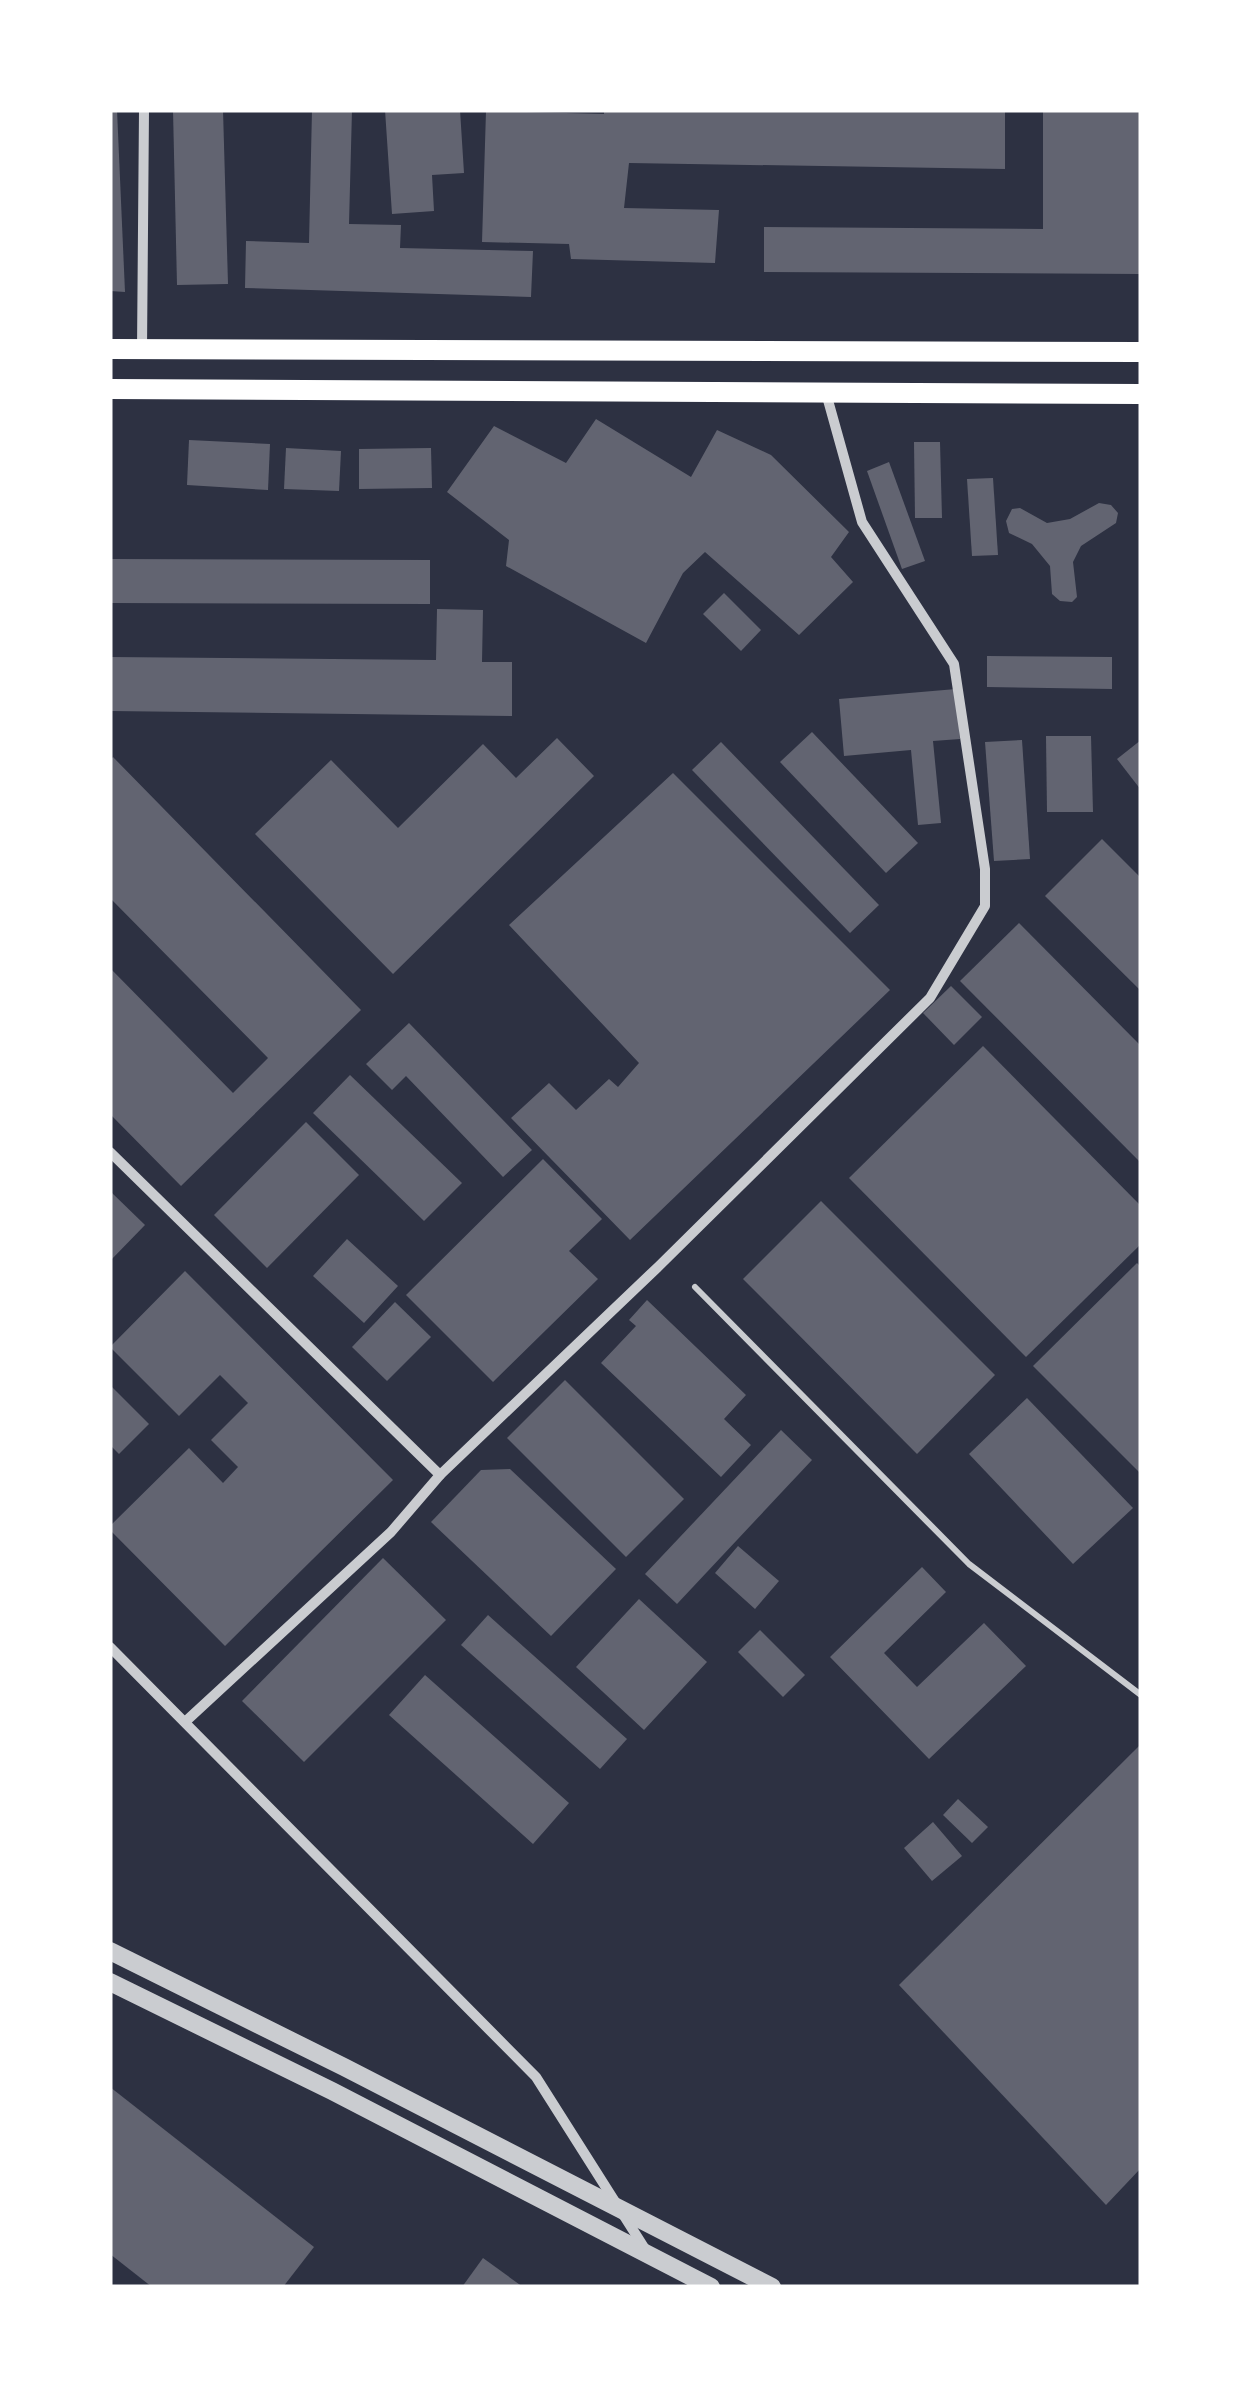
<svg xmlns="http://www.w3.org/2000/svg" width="1251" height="2397" font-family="Georgia,serif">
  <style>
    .building { fill: #626471 }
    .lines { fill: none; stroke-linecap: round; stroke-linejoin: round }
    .service { stroke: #caccd0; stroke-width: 6 }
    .minor { stroke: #caccd0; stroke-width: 10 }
    .tertiary { stroke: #caccd0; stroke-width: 18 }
    .primary { stroke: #fff; stroke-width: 20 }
  </style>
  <rect width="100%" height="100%" fill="#2d3142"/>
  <g class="building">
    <path d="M110,110H117L125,292L110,291Z"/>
    <path d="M173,110H223L228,284L177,285Z"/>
    <path d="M312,110H352L349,224L401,225L400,248L533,251L531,297L245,288L246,241L309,243Z"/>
    <path d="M385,110H460L464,173L432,175L434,211L392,214Z"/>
    <path d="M604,110H1005V169L629,163L624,208L719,210L715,263L571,259L569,244L482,242L486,111L604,114Z"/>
    <path d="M1043,110H1141V274L764,272V227L1043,229Z"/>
    <path d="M596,419L691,477L717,430L771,455L849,532L831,557L853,582L799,635L705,552L683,573L646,643L506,566L509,540L447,492L494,426L566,463Z"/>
    <path d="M189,440L270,444L268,490L187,485Z"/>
    <path d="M914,442H940L942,518H915Z"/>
    <path d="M286,448L341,451L339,491L284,489Z"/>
    <path d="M431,448L432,488L359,489V449Z"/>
    <path d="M889,462L925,561L902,569L867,471Z"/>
    <path d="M993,478L998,555L972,556L967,479Z"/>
    <path d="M1099,503L1111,505L1118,513L1116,523L1081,546L1073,562L1077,597L1072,602L1060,601L1052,594L1050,566L1032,544L1009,533L1006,521L1012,509L1020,508L1047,523L1070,519Z"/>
    <path d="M110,559L430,560V604L110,603Z"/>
    <path d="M724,593L761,630L741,651L703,614Z"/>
    <path d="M437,609L483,610L482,662H512V716L110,711V657L436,660Z"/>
    <path d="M987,656L1112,657V689L987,687Z"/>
    <path d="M956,689L960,739L933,741L941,823L918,825L911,750L844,756L839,699Z"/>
    <path d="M812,732L918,843L886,873L780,762Z"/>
    <path d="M1046,736H1091L1093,812H1047Z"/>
    <path d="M557,738L594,776L393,974L255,834L331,760L398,828L483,744L516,778Z"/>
    <path d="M1022,740L1030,859L994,861L985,742Z"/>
    <path d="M1141,740V790L1117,759Z"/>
    <path d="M721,742L879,905L850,933L692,770Z"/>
    <path d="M113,757L361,1010L181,1186L110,1114V968L233,1093L268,1058L110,898V761Z"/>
    <path d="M673,773L890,990L630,1240L511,1118L549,1083L576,1110L609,1079L618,1087L639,1063L509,925Z"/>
    <path d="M1102,839L1141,878V991L1045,896Z"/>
    <path d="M1019,923L1141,1046V1163L960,981Z"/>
    <path d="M951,986L982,1017L954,1045L923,1013Z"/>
    <path d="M409,1023L532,1150L503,1177L406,1076L392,1090L366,1064Z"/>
    <path d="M983,1046L1141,1206V1244L1026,1357L849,1178Z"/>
    <path d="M350,1075L462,1183L424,1221L313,1113Z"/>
    <path d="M306,1122L359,1175L267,1268L214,1215Z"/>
    <path d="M543,1159L602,1219L569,1251L598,1279L493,1382L406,1295Z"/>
    <path d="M110,1191L145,1225L110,1261Z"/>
    <path d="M821,1201L995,1375L917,1454L743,1279Z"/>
    <path d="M347,1239L398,1286L364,1323L313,1276Z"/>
    <path d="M1137,1263L1141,1267V1474L1033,1366Z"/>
    <path d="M185,1271L393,1480L225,1646L110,1530V1526L189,1448L223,1483L238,1467L211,1440L248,1403L220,1375L179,1416L110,1347Z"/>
    <path d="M647,1300L746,1395L724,1419L751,1445L721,1477L601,1363L636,1326L629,1320Z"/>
    <path d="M395,1302L431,1337L387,1381L352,1347Z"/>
    <path d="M565,1380L684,1499L626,1557L507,1438Z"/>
    <path d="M110,1385L149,1424L119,1454L110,1445Z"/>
    <path d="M1027,1398L1133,1508L1073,1564L969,1454Z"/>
    <path d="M781,1430L812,1460L677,1604L645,1574Z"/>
    <path d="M510,1469L616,1569L551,1636L431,1522L481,1470Z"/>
    <path d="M738,1546L779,1581L755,1609L715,1573Z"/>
    <path d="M383,1558L446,1620L304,1762L242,1701Z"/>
    <path d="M922,1567L946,1592L884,1653L917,1687L984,1623L1026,1666L929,1759L830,1657Z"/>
    <path d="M639,1599L707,1662L644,1730L576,1667Z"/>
    <path d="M488,1615L627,1739L600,1769L461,1645Z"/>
    <path d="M760,1630L805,1675L783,1697L738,1652Z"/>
    <path d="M425,1675L569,1803L533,1844L389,1715Z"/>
    <path d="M1141,1744V2168L1106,2205L899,1985Z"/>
    <path d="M958,1799L988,1827L972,1843L943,1815Z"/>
    <path d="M933,1822L962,1856L932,1881L904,1848Z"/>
    <path d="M110,2087L314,2247L283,2287H152L110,2254Z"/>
    <path d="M483,2258L523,2287H462Z"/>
  </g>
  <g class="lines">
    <path class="service" d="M695,1287L969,1564L1141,1695"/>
    <g class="minor">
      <path d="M142,349L144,110"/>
      <path d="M110,1152L440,1475"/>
      <path d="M110,1647L536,2077L645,2249"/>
      <path d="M185,1722L391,1532L440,1475L659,1266L930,998L985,906V869L954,664L862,522L826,393"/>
    </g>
    <g class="tertiary">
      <path d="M110,1951L344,2067L772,2287"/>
      <path d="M110,1982L332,2091L711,2287"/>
    </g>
    <g class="primary">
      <path d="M110,349L1141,352"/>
      <path d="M110,389L1141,394"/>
    </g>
  </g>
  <rect width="1251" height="2397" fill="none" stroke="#ffffff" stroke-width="225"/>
</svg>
